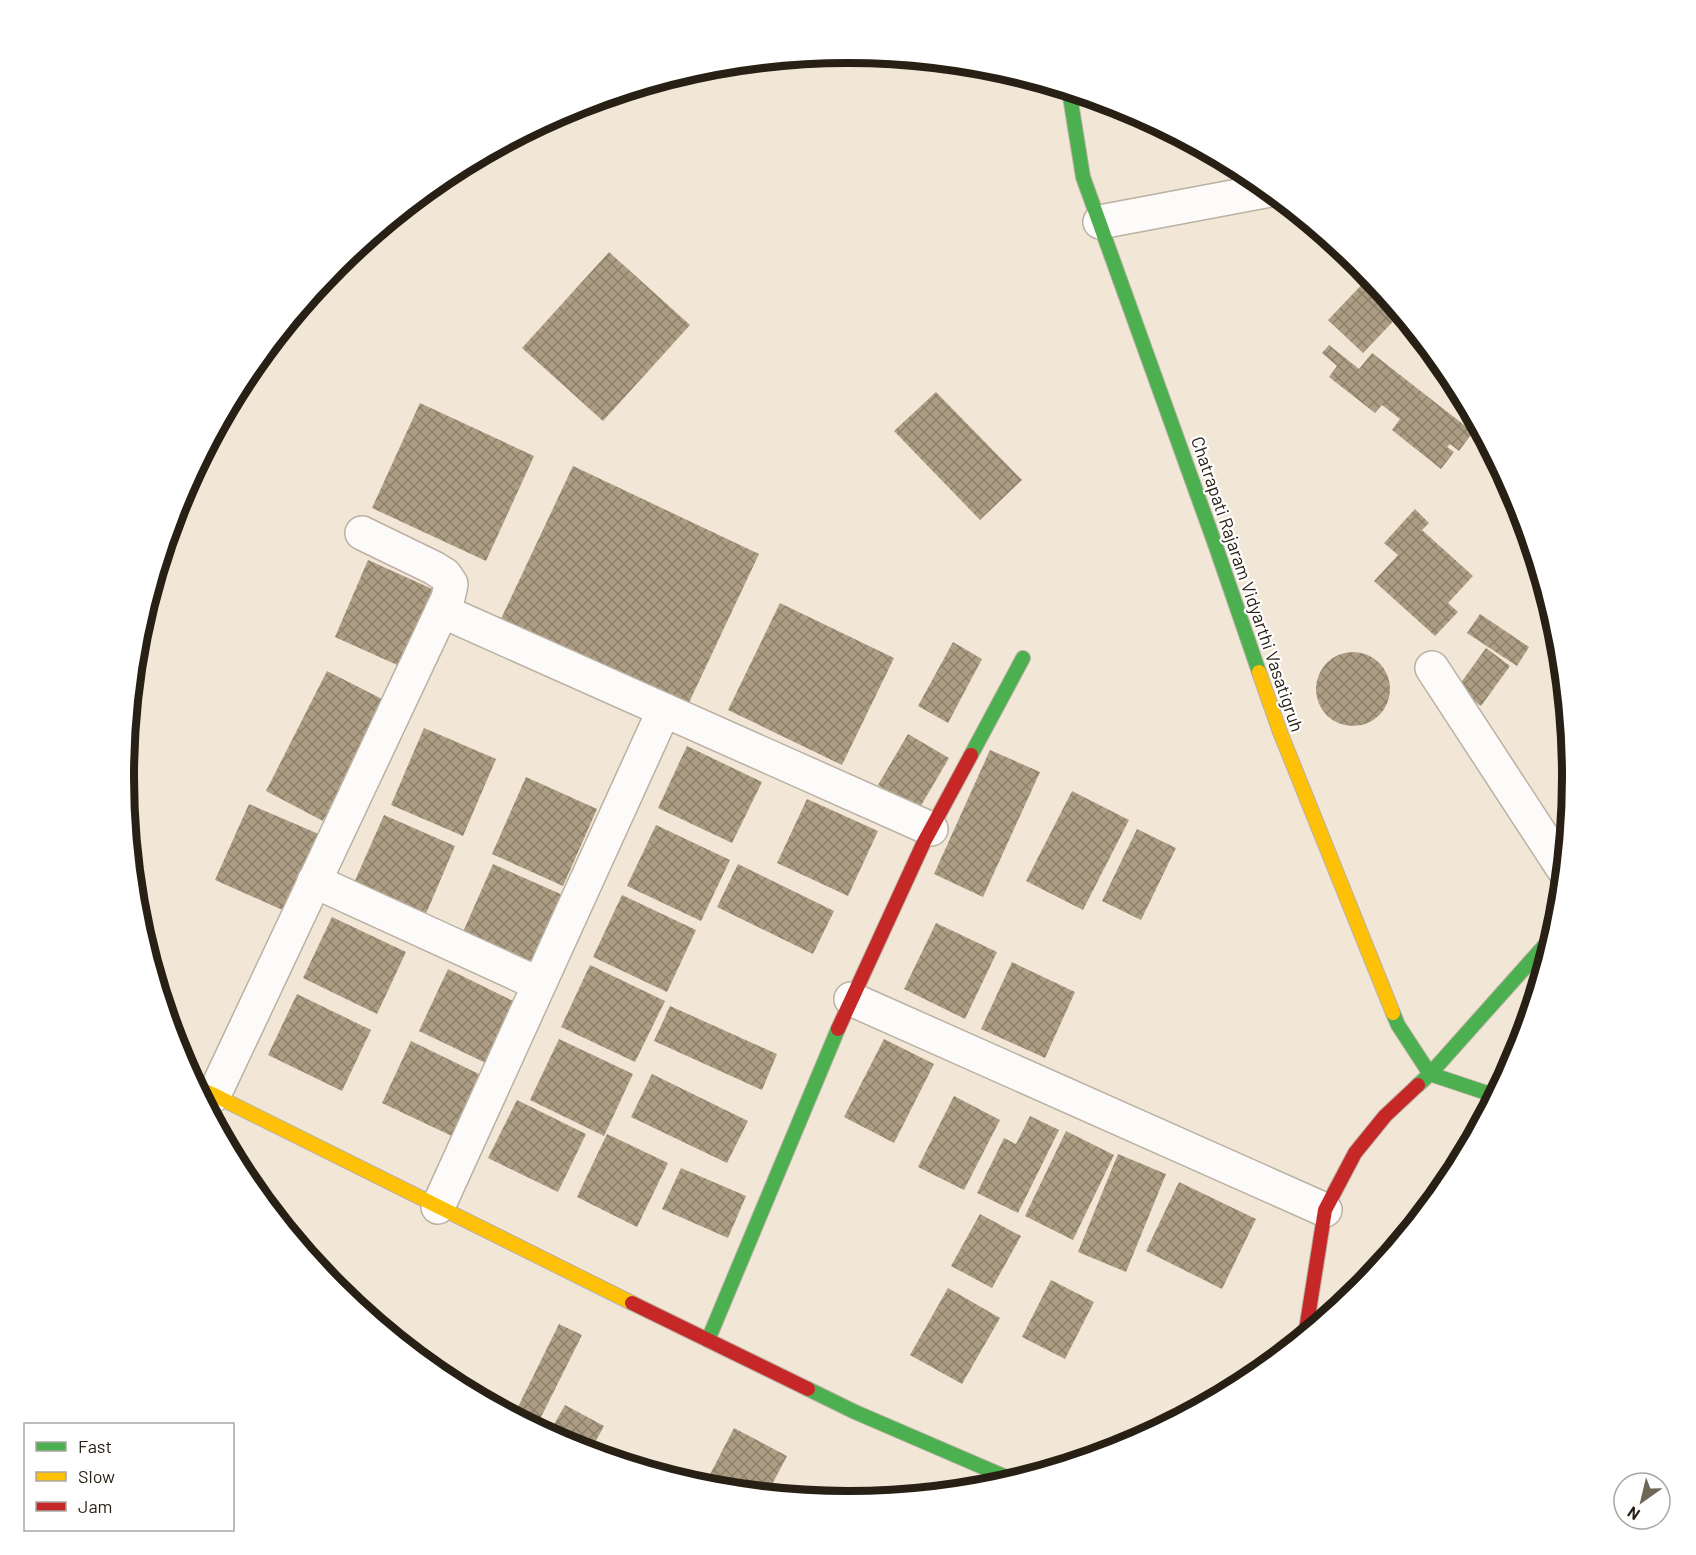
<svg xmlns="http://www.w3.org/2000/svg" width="1696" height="1555" font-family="Barlow,sans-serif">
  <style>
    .building { fill: url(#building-cross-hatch) }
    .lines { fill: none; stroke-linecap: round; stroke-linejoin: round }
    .street-casing { stroke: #bab1a3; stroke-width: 36 }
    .fast-casing { stroke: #bab1a3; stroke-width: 16 }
    .slow-casing { stroke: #bab1a3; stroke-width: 16 }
    .jam-casing { stroke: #bab1a3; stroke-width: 16 }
    .street { stroke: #fdfbf9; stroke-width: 33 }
    .fast { stroke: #4caf50; stroke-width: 14 }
    .slow { stroke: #ffc107; stroke-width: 14 }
    .jam { stroke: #c62828; stroke-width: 14 }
    .labels { text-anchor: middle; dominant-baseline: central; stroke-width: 4.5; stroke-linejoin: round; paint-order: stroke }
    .street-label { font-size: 18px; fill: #282014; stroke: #fff }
    .rim { fill: none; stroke: #282014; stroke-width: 8 }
  </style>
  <defs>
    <pattern id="building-cross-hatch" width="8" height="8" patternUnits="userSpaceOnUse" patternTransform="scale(1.5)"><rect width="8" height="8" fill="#ac9d84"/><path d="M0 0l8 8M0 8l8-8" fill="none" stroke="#8c806b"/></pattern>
  </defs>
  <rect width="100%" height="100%" fill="#f2e7d6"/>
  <g class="building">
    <path d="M609,252L690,325L603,421L522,348Z"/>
    <path d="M1370,276L1401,313L1363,353L1328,320Z"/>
    <path d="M1329,345L1359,369L1372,353L1473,432L1459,451L1450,444L1447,447L1454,452L1441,469L1392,430L1400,419L1382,405L1375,413L1329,377L1337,366L1322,353Z"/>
    <path d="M936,392L1022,480L980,520L894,431Z"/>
    <path d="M420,403L534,456L486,561L372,508Z"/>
    <path d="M573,466L759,554L685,711L499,623Z"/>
    <path d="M1415,509L1429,523L1422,530L1473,576L1448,603L1458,612L1435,636L1374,581L1398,555L1384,543Z"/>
    <path d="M368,560L439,592L406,669L335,637Z"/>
    <path d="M780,603L894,658L842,765L728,710Z"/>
    <path d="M1480,614L1529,647L1517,666L1467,633Z"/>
    <path d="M953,642L982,659L948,723L918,706Z"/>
    <path d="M1486,648L1510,666L1481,706L1457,688Z"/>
    <circle cx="1353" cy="689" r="37"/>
    <path d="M327,671L384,700L323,821L266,791Z"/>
    <path d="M424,728L496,759L463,836L391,805Z"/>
    <path d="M908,734L949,758L919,809L878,785Z"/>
    <path d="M687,746L762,782L732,843L658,808Z"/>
    <path d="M990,750L1040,772L983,897L934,874Z"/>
    <path d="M526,777L597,809L563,886L492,854Z"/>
    <path d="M1072,791L1129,820L1083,910L1026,881Z"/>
    <path d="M807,799L878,831L848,896L777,863Z"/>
    <path d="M249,804L321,835L287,912L215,880Z"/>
    <path d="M384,815L455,846L422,923L350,892Z"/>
    <path d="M656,825L730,860L701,921L627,886Z"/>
    <path d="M1137,829L1176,848L1141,920L1102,901Z"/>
    <path d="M493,864L565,896L531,973L459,941Z"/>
    <path d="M738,864L834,911L813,954L717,907Z"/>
    <path d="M622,895L696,930L667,992L593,957Z"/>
    <path d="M332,917L406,952L377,1014L303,978Z"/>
    <path d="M936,923L997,952L965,1019L904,989Z"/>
    <path d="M1012,962L1075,992L1045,1058L981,1029Z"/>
    <path d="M590,965L665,1001L635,1062L561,1027Z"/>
    <path d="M448,969L521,1005L492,1066L419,1031Z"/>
    <path d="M297,994L371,1030L342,1091L268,1055Z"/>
    <path d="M670,1006L777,1054L762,1090L654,1041Z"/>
    <path d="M559,1039L633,1074L604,1136L530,1100Z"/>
    <path d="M884,1039L934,1064L894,1143L844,1117Z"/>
    <path d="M411,1041L485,1077L456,1138L382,1103Z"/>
    <path d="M652,1074L748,1121L727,1163L631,1117Z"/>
    <path d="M954,1096L1000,1120L964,1190L918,1167Z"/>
    <path d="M517,1100L586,1134L558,1192L488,1158Z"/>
    <path d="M1030,1116L1059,1130L1018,1213L977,1193L1004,1138L1016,1144Z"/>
    <path d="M1066,1131L1114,1155L1073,1240L1025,1216Z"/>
    <path d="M607,1134L668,1163L637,1227L577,1197Z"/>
    <path d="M1118,1154L1166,1174L1126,1272L1078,1252Z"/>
    <path d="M681,1168L746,1196L728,1238L662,1209Z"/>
    <path d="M1179,1182L1256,1219L1222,1289L1146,1251Z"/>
    <path d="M980,1214L1021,1236L992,1288L951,1266Z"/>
    <path d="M1051,1280L1094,1302L1065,1359L1022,1337Z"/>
    <path d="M948,1288L1000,1318L962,1384L910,1355Z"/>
    <path d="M559,1324L582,1335L538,1423L516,1411Z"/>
    <path d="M565,1405L604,1426L589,1453L570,1447L548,1435Z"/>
    <path d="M734,1428L787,1456L767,1494L703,1488Z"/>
    <path d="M650,1464L674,1478V1479L646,1470Z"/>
  </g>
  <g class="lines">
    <g class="street-casing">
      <g id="street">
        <path d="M1100,222L1270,190"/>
        <path d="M442,611L931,829"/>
        <path d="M1432,668L1564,870"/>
        <path d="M314,881L539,984"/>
        <path d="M851,999L1325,1210"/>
        <path d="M214,1095L448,598L451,584L445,575L434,568L362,533"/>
        <path d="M438,1207L664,710"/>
      </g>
    </g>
    <g class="fast-casing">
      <g id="fast">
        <path d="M1069,90L1083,177L1215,544L1259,672"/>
        <path d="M971,755L1023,658"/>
        <path d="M1393,1013L1398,1025L1430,1074L1496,1096"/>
        <path d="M1418,1085L1430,1074L1554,935"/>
        <path d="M708,1340L838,1029"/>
        <path d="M808,1389L855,1412L1015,1481"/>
      </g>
    </g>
    <g class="slow-casing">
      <g id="slow">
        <path d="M1259,672L1280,732L1393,1013"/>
        <path d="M195,1087L214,1095L632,1303"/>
      </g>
    </g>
    <g class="jam-casing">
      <g id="jam">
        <path d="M838,1029L924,842L971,755"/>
        <path d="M632,1303L808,1389"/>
        <path d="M1305,1336L1325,1210L1355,1153L1385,1116L1418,1085"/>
      </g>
    </g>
    <use href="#street" class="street"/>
    <use href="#fast" class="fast"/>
    <use href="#slow" class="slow"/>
    <use href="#jam" class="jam"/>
  </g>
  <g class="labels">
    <g class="street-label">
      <text transform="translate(1248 584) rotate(71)">Chatrapati Rajaram Vidyarthi Vasatigruh</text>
    </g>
  </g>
  <path d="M0 0H1696V1555H0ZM134 777a714 714 0 1 1 1428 0a714 714 0 1 1-1428 0Z" fill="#fff" fill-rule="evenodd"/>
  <path class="rim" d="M134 777a714 714 0 1 1 1428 0a714 714 0 1 1-1428 0Z"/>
  <rect x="24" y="1423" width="210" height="108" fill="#ffffff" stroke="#a9a6a1" stroke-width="1.5"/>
  <rect x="36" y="1442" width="30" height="9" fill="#4caf50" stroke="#a9a6a1" stroke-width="1.5"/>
  <text x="78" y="1453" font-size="18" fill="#282014">Fast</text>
  <rect x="36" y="1472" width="30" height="9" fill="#ffc107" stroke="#a9a6a1" stroke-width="1.5"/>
  <text x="78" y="1483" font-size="18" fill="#282014">Slow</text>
  <rect x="36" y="1502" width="30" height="9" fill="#c62828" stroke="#a9a6a1" stroke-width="1.5"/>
  <text x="78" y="1513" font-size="18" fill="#282014">Jam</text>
  <g transform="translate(1642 1501) rotate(214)"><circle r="28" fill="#ffffff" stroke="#a9a6a1" stroke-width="1.5"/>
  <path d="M0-4.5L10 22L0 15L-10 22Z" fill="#6f6658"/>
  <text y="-9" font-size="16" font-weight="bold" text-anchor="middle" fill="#282014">N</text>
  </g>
</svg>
